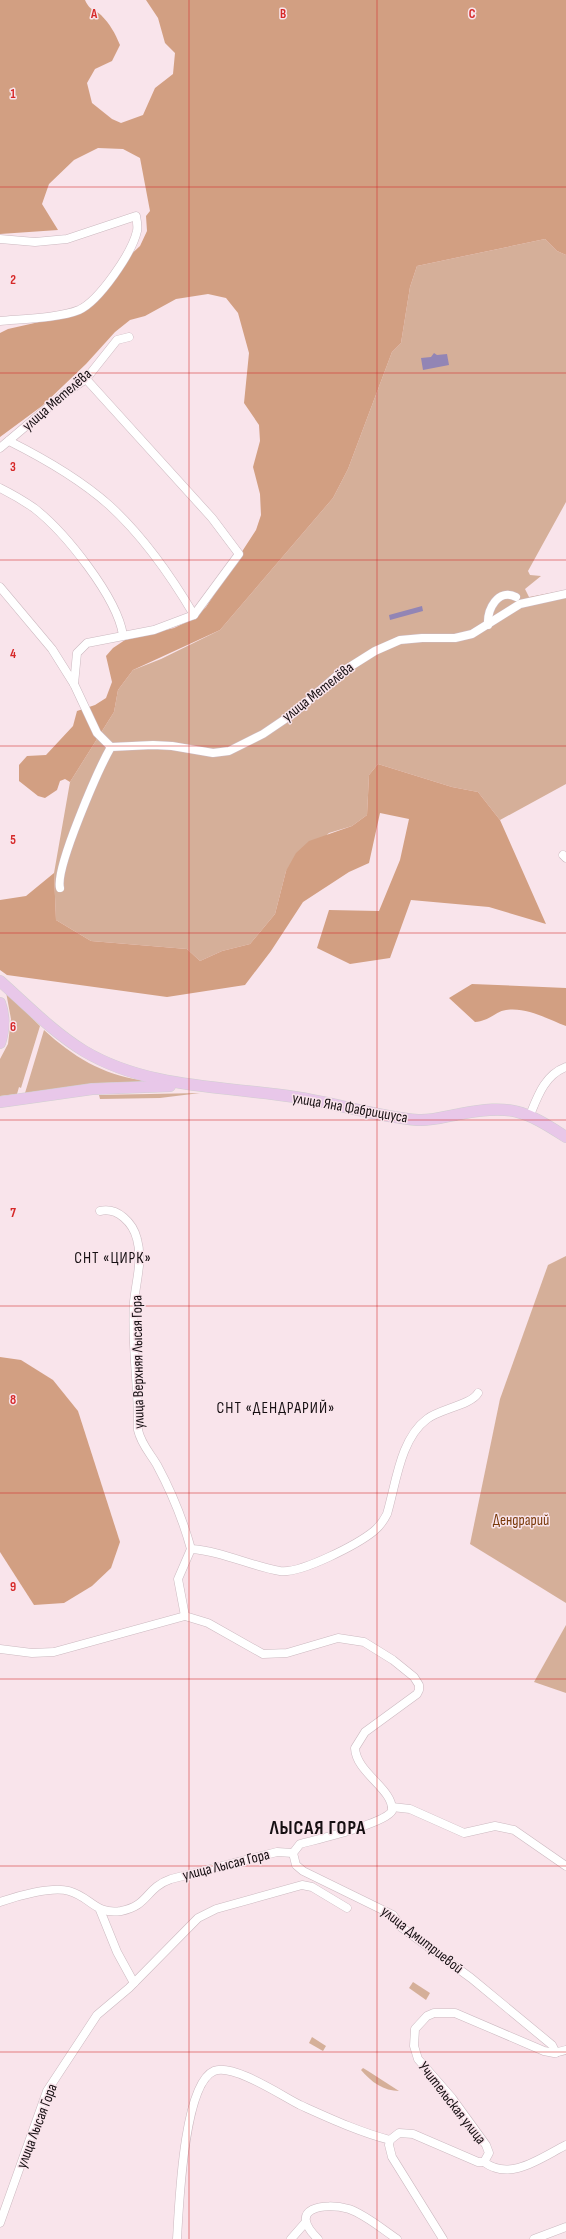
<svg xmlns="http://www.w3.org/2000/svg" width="566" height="2239" font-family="'Sofia Sans Condensed',sans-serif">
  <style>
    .green { fill: #d5af99 }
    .forest { fill: #d29f82 }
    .water { fill: #9285b5 }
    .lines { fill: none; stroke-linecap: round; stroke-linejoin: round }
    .minor-casing { stroke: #ccb9c0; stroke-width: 9 }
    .major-casing { stroke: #d0cfd0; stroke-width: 12 }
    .minor { stroke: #fff; stroke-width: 8 }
    .major { stroke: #e8c7e9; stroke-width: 11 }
    .grid { fill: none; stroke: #d62828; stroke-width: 1; stroke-opacity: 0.55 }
    .labels { text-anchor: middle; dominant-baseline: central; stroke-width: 3; stroke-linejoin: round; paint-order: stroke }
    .street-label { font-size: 15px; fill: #160f12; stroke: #f9e4eb }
    .park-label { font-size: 15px; fill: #793a0b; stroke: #f9e4eb }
    .neighbourhood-label { font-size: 16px; letter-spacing: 1px; fill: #160f12; stroke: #f9e4eb }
    .district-label { font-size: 19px; font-weight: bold; letter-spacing: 1px; fill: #160f12; stroke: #f9e4eb }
    .grid-label { font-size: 13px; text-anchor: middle; font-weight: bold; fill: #d62828; stroke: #f9e4eb; stroke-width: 3; stroke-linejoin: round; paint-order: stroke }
  </style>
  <rect width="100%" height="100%" fill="#f9e4eb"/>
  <g class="green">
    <path d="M545,239L557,251L566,255V502L528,571L530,575L541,576L525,589L529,597L566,590V784L500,820L478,792L452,787L378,764L369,775L367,815L352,826L329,833L286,871L275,914L250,944L222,951L200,961L187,949L91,941L56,920L54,873L70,782L114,712L118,690L133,670L161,659L220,630L333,498L348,469L392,352L401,343L410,287L417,266Z"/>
    <path d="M6,992L40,1026L21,1088L19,1087L17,1094L0,1096V1059L8,1044L11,1019Z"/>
    <path d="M44,1030C72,1056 103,1075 141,1080L142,1082L98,1083L25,1093Z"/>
    <path d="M200,1093L160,1098L100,1099L99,1095Z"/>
    <path d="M566,1256V1603L470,1544L500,1399L548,1265Z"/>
    <path d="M566,1625V1693L534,1682Z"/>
    <path d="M413,1982L430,1993L426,2000L409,1988Z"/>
    <path d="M312,2037L326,2046L323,2051L309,2043Z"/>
    <path d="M363,2068L368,2071L399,2091C384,2091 371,2082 361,2070Z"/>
  </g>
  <g class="forest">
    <path d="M0,0H85C90,11 93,8 101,15C110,24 115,33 120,45L112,61L95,69L87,83L92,103L112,119L121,123L143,115L155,88L173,74L175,53L165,43L158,18L146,0H566V255L557,251L545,239L417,266L410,287L401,343L392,352L348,469L333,498L220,630L133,670L118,690L114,712L70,782L65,779L60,781L57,790L45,798L38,796L19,781V765L27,756L46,755L73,726L77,711L95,705L106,698L112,682L106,656L113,648L125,640L174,628L193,619L206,607L256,530L261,515L260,494L253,467L260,441L259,425L244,403L249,353L238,313L226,298L208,294L176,299L145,316L130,320L115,332L86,364L42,406L0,437V333L8,329L79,313L124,261L140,246L147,231L146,216L150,211L140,158L123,149L98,148L74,160L49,184L42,204L58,230L0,234Z"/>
    <path d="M378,764L452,787L478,792L500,820L546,924L489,907L411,900L390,958L350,964L317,948L329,910L379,911L400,860L409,819L380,813L369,863L349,872L303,902L271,951L245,985L167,997L7,975L0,970V900L26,896L54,873L56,920L91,941L187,949L200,961L222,951L250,944L275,914L286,871L296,853L309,841L352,826L367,815L369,775Z"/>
    <path d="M472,984L566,988V1026C547,1019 527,1007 506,1010C496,1011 490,1021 475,1022L449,998Z"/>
    <path d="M0,1357L21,1360L53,1380L78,1411L120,1542L111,1568L92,1586L64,1603L34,1605L0,1552Z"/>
  </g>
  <g class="water">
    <path d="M434,353L437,355L447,354L449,365L423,370L421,358L431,357Z"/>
    <path d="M422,606L423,611L390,620L389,615Z"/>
  </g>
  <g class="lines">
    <g class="minor-casing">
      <g id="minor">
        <path d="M0,239L35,242L67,239L136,216C137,221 138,226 137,231C132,253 99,301 79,310C60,318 21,319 0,321"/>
        <path d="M9,441C41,457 82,481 109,505C143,536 171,576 194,615"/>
        <path d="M0,448L64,394L86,379L117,340L129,337"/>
        <path d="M0,488C12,494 24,501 34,508C65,532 117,597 123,635"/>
        <path d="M0,587L52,649L74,684L97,733L111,747"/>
        <path d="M488,625C487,609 498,588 516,597"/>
        <path d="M74,684L77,653L87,643L154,630L194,615L239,554L212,518L86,379"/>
        <path d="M563,855L566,858"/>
        <path d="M60,888C55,868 99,768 111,747L153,745L172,746L213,753L229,751L263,734L294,713L340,673L375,651L400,640L422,638H455L472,634L520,604L566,594"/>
        <path d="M530,1115C538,1095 545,1075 566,1067"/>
        <path d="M100,1211C118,1207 133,1223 137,1239C143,1260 136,1281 134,1302C131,1345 139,1388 138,1430C141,1444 150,1453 157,1465C171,1491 183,1520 191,1549L178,1579L185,1616"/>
        <path d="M191,1549C222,1551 250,1566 280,1571C301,1574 358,1544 374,1531C380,1526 384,1520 387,1514C396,1484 400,1439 427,1419C440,1409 471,1405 478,1393"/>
        <path d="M0,1649L32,1653L54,1652L185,1616L208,1623L263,1654L287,1653L338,1638L364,1642L393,1660L414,1677L419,1685V1690L417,1694L365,1732L355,1748C356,1773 394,1789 392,1811C384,1824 318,1839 300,1844L293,1853L296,1865L303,1871L393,1915L401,1927L471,1978L552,2045L556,2053"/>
        <path d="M392,1807L410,1809L464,1833L495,1826L514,1830L566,1866"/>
        <path d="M0,1902C17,1896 52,1886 69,1891C91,1897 95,1915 121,1911C150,1905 145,1888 171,1879L277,1852L293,1853"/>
        <path d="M100,1910L117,1952L134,1983"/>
        <path d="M484,2162C510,2182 542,2157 566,2145"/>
        <path d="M0,2223L47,2091L97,2015L129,1988L198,1918L216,1909L302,1885L312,1887L347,1908"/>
        <path d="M177,2239C179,2208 183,2084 214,2071C233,2063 282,2096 300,2105C329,2118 359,2132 390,2140"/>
        <path d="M291,2239L305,2223"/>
        <path d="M318,2239C286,2208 324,2202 349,2209C366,2215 382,2229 397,2239"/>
        <path d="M443,2239L392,2157L389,2145L390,2140L399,2133L413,2134L478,2162H484L489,2153L486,2145L452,2098L418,2059L414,2046L415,2029L427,2016L434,2013H455L544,2051L554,2053L566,2050"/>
        <path d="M534,2239L566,2227"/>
      </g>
    </g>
    <g class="major-casing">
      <g id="major">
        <path d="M0,981C27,1005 53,1032 84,1051C148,1089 224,1086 295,1097C336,1103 377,1117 418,1120C432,1121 447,1116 460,1114C511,1104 524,1110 566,1137"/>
        <path d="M0,1003C5,1016 4,1030 0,1043"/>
        <path d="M0,1102L92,1089L170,1086"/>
      </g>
    </g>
    <use href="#minor" class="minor"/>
    <use href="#major" class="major"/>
  </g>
  <path class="grid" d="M189,0V2239M377,0V2239M0,187H566M0,373H566M0,560H566M0,746H566M0,933H566M0,1120H566M0,1306H566M0,1493H566M0,1679H566M0,1866H566M0,2052H566"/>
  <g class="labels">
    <g class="street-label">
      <text transform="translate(57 400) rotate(-41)">улица Метелёва</text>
      <text transform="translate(318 692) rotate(-38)">улица Метелёва</text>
      <text transform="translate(350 1108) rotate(10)">улица Яна Фабрициуса</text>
      <text transform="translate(138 1362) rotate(-91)">улица Верхняя Лысая Гора</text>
      <text transform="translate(226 1865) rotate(-14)">улица Лысая Гора</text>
      <text transform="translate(422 1940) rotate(38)">улица Дмитриевой</text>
      <text transform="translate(452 2103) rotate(52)">Учительская улица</text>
      <text transform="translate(37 2126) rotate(-69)">улица Лысая Гора</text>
    </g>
    <g class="park-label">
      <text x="521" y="1520">Дендрарий</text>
    </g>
    <g class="neighbourhood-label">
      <text x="113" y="1258">СНТ «ЦИРК»</text>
      <text x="276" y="1408">СНТ «ДЕНДРАРИЙ»</text>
    </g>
    <g class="district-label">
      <text x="318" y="1828">ЛЫСАЯ ГОРА</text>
    </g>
  </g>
  <g class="grid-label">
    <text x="94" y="18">A</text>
    <text x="283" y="18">B</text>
    <text x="472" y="18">C</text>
    <text x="13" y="98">1</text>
    <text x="13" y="284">2</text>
    <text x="13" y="471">3</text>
    <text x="13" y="658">4</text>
    <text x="13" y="844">5</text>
    <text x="13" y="1031">6</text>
    <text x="13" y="1217">7</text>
    <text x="13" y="1404">8</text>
    <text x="13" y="1591">9</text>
  </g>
</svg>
